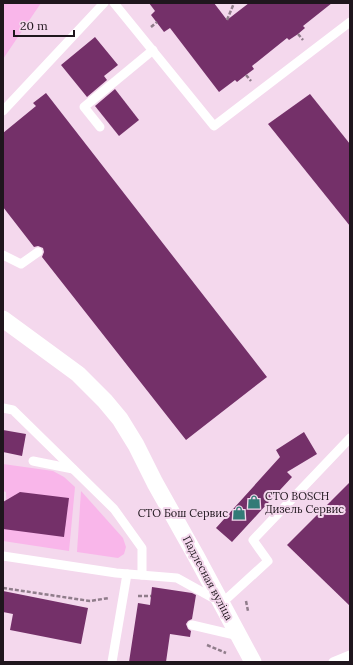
<svg xmlns="http://www.w3.org/2000/svg" width="353" height="665" font-family="Lora,serif">
  <style>
    .green { fill: #f9b6ea }
    .building { fill: #743069 }
    .lines { fill: none; stroke-linecap: round; stroke-linejoin: round }
    .path { stroke: #907d8b; stroke-width: 2.5; stroke-dasharray: 4 2; stroke-linecap: butt }
    .service { stroke: #fff; stroke-width: 9 }
    .minor { stroke: #fff; stroke-width: 17 }
    .labels { text-anchor: middle; dominant-baseline: central; stroke-width: 4; stroke-linejoin: round; paint-order: stroke }
    .poi-label { font-size: 11px; fill: #1f161d; stroke: #f4d8ed; text-anchor: start }
    .street-label { font-size: 11px; fill: #1f161d; stroke: #f4d8ed }
  </style>
  <rect width="100%" height="100%" fill="#f4d8ed"/>
  <g class="green">
    <path d="M3,3H41L3,59Z"/>
    <path d="M3,464L53,471L64,477L75,487L69,551L3,541C3,525 7,508 6,492L3,491Z"/>
    <path d="M81,491L123,538L126,547L124,554L118,558L77,552Z"/>
  </g>
  <g class="building">
    <path d="M149,3H214L227,20L249,3H332L303,26L305,28L298,34L289,40L287,38L252,66L254,69L246,75L237,82L235,80L219,92L170,28L164,32L151,15L155,11Z"/>
    <path d="M95,37L118,65L104,76L107,80L87,97L61,65Z"/>
    <path d="M115,89L139,120L119,136L95,106Z"/>
    <path d="M46,93L267,377L186,440L42,257L44,252L43,248L38,246L34,247L3,207V133L36,106L33,103Z"/>
    <path d="M310,94L350,144V226L268,124Z"/>
    <path d="M3,430L26,434L22,456L3,452Z"/>
    <path d="M304,432L317,454L287,472L292,477L232,542L216,528L280,457L276,450Z"/>
    <path d="M350,482V606L287,545Z"/>
    <path d="M20,492L69,498L64,537L3,529V502Z"/>
    <path d="M152,587L192,593L196,595L192,619L188,621L186,624L188,629L191,631L190,637L170,634L166,662H129L138,603L150,605Z"/>
    <path d="M3,591L88,608L81,644L10,630L13,614L3,612Z"/>
  </g>
  <g class="lines">
    <g class="path">
      <path d="M227,20L234,3"/>
      <path d="M151,27L157,22"/>
      <path d="M298,34L303,40"/>
      <path d="M246,75L251,81"/>
      <path d="M3,588L90,601L109,598"/>
      <path d="M138,596H151"/>
      <path d="M246,601L248,611"/>
      <path d="M207,645L226,653"/>
    </g>
    <g class="service">
      <path d="M114,3L214,126L350,22"/>
      <path d="M3,111L104,3"/>
      <path d="M100,127L84,107L153,50"/>
      <path d="M3,255L21,264L38,252"/>
      <path d="M3,408L13,410L114,509L142,548V575"/>
      <path d="M33,461L73,469"/>
      <path d="M3,556L116,573L177,578L222,603L268,561L253,540L350,438"/>
      <path d="M192,625L239,636"/>
      <path d="M112,662L127,574"/>
      <path d="M333,662L350,655"/>
    </g>
    <path class="minor" d="M3,319L78,374L105,401L120,419L136,445L155,483L196,556L253,662"/>
  </g>
  <defs>
    <g id="shop-bare" transform="scale(1.08)"><path d="M-5-2.5h2.3a2.7 3.5 0 0 1 5.4 0H5L5.5 6h-11ZM-1.5-2.5h3a1.5 2.3 0 0 0-3 0Z" fill="#337b77" stroke="#f4d8ed" stroke-width="2.5" paint-order="stroke"/></g>
  </defs>
  <g fill-rule="evenodd">
    <use href="#shop-bare" x="254" y="502"/>
    <use href="#shop-bare" x="239" y="513"/>
  </g>
  <g class="labels">
    <g class="poi-label">
      <text x="265" y="496">СТО BOSCH<tspan x="265" dy="13">Дизель Сервис</tspan></text>
      <text x="228" y="513" text-anchor="end">СТО Бош Сервис</text>
    </g>
    <g class="street-label">
      <text transform="translate(208 578) rotate(62)">Падлесная вуліца</text>
    </g>
  </g>
  <rect width="353" height="665" fill="none" stroke="#1f161d" stroke-width="8"/>
  <path d="M14 30v6h60v-6" fill="none" stroke="#1f161d" stroke-width="2"/>
  <text x="20" y="30" font-size="12" fill="#1f161d" stroke="#f4d8ed" stroke-width="3" paint-order="stroke">20 m</text>
</svg>
